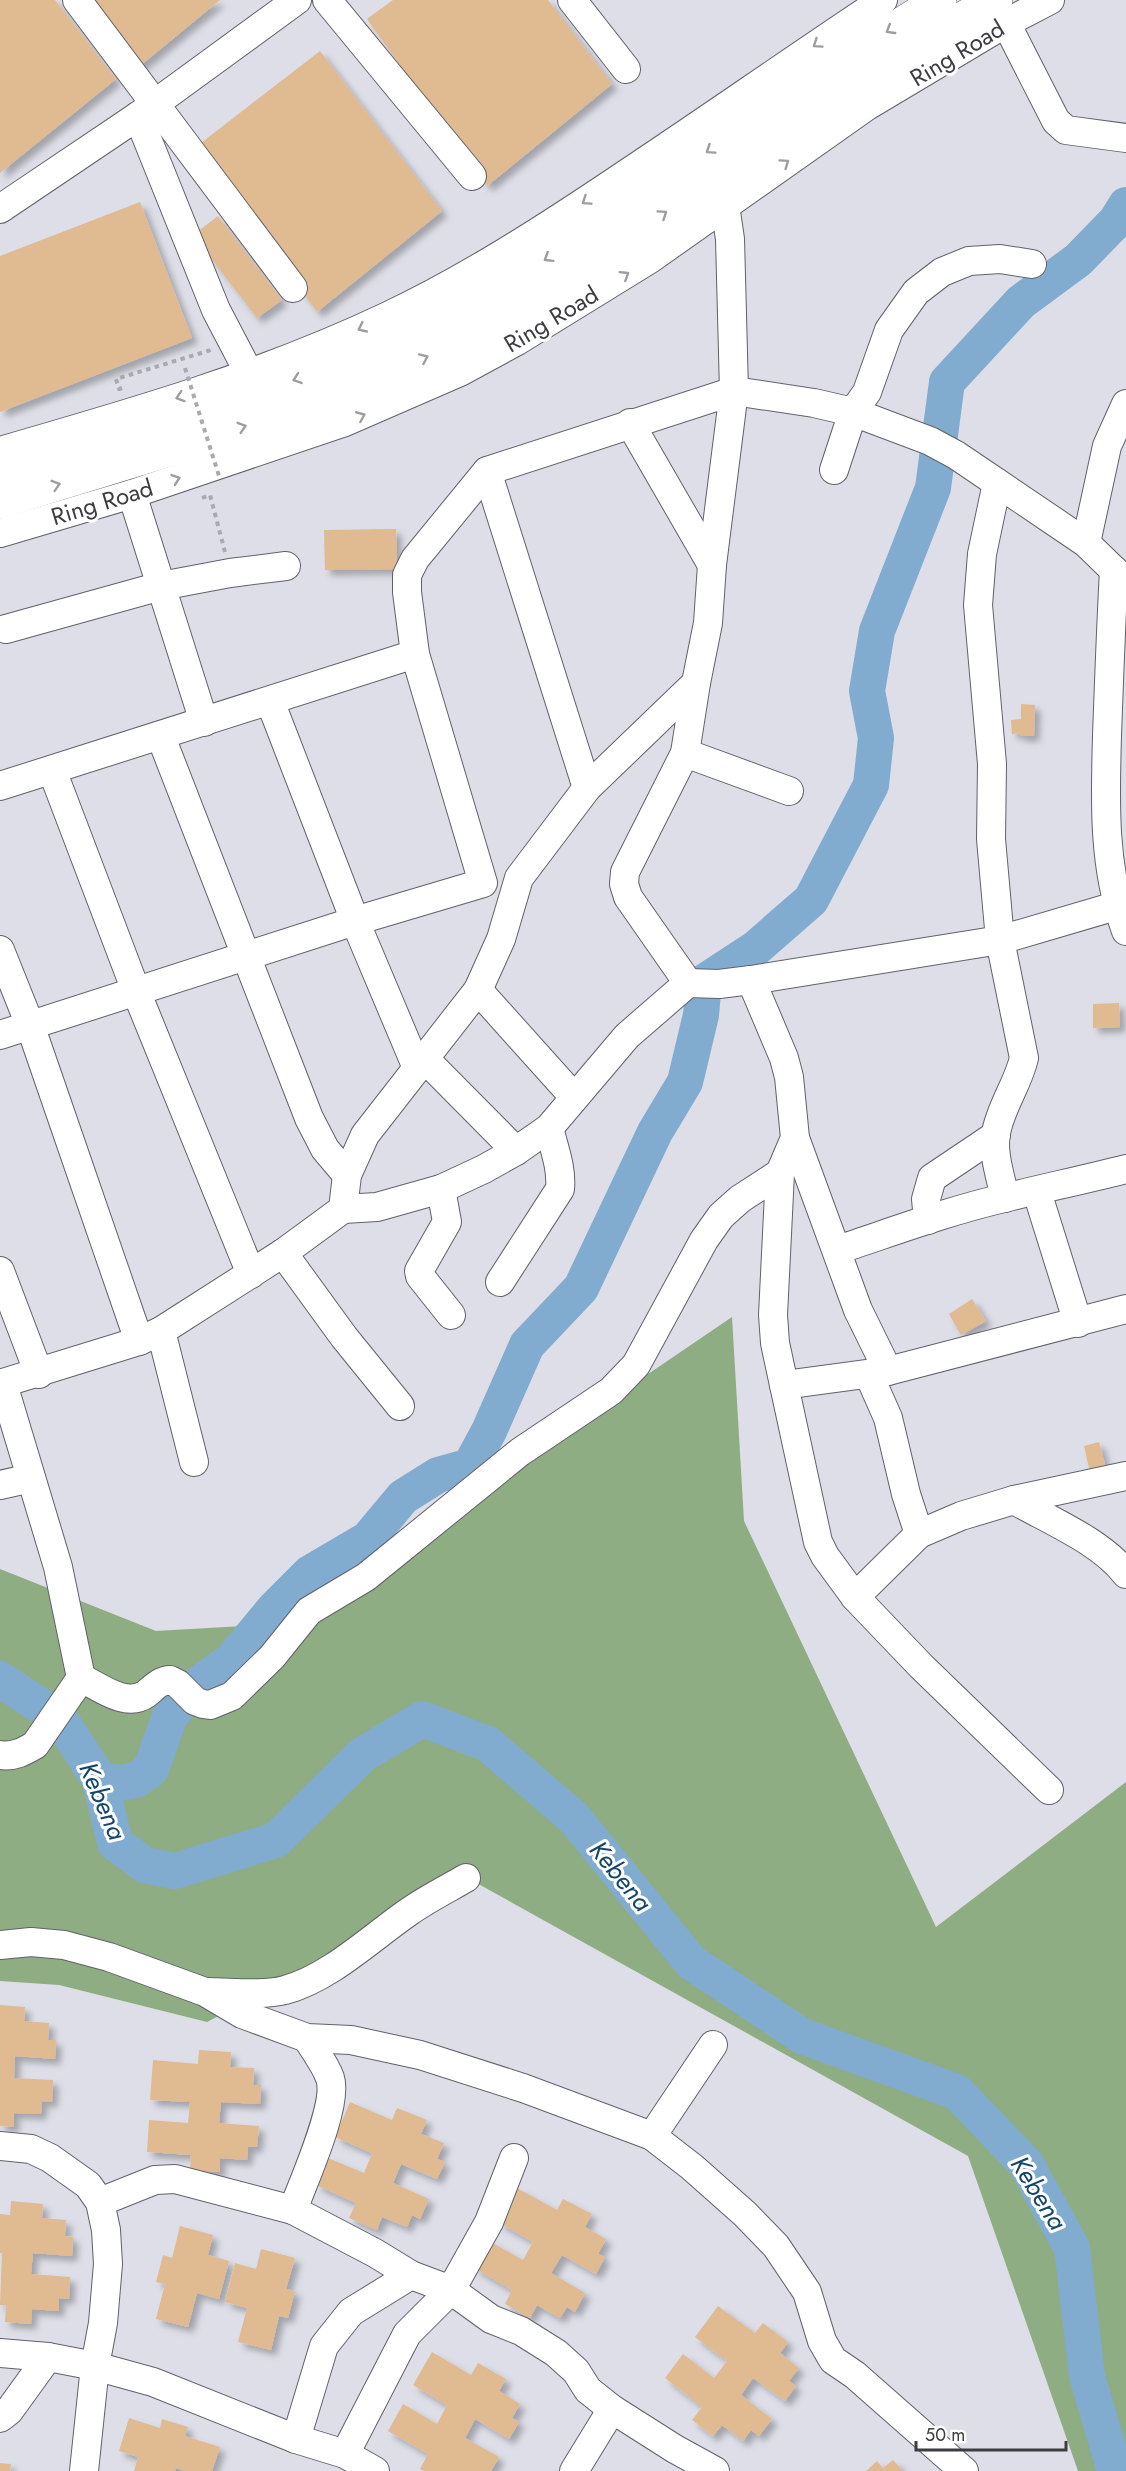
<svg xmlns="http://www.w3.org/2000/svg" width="1126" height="2471" font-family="Jost,sans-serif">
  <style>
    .forest { fill: #8ead82 }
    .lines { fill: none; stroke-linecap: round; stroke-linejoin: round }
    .river { stroke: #81acd0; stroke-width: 36 }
    .building { fill: #e0ba91; filter: url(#shadow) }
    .minor-casing { stroke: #62616a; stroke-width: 30 }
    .highway-casing { stroke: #62616a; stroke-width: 34 }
    .path { stroke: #a9a9b1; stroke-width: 4; stroke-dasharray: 4.5 4.5; stroke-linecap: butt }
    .minor { stroke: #fff; stroke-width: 28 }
    .highway { stroke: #fff; stroke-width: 33 }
    .path-bridge { stroke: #a9a9b1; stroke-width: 4; stroke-dasharray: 4.5 4.5; stroke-linecap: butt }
    .oneway { stroke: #9e9ea0 }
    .labels { text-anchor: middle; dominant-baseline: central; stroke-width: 6; stroke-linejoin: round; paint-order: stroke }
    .street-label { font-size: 24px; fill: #3d3d41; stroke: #fff }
    .water-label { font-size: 26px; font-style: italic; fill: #134669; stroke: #fff }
  </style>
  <defs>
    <filter id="shadow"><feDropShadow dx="5.5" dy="5.5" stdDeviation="3" flood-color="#0004"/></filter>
  </defs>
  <rect width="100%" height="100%" fill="#dedee8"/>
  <path class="forest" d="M732,1317L744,1521L936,1927L1126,1782V2471H1078L968,2156L473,1881L207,2022L59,1985L0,1981V1569L156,1631L280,1624Z"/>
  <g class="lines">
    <g class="river">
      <path d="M0,1679L59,1718L100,1780L115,1843L145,1865L175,1871L276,1840L362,1755L422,1719L488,1744L574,1818L691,1962L802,2036L957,2092L1026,2164L1072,2248L1087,2376L1115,2471"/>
      <path d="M100,1780L122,1783L136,1780L151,1769L169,1718L189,1691L231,1661L274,1609L310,1573L368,1539L403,1497L438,1475L470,1466L489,1431L527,1345L581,1288L655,1132L685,1082L701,1015L704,982L756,948L811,900L871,785L876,738L867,691L877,631L933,488L947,382L1021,302L1078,260L1116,221L1126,205"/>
    </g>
  </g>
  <g class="building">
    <path d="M0,0H55L116,79L0,173Z"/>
    <path d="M84,0H220L135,70Z"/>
    <path d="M393,0H548L612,84L487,186L367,19Z"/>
    <path d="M320,51L442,211L317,312L197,146Z"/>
    <path d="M140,202L192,338L0,412V256Z"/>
    <path d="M218,216L282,300L257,318L193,235Z"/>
    <path d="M396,529L397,569L325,570L324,530Z"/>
    <path d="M1021,704L1035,705L1034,736H1020L1021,733L1012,734L1011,720L1021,719Z"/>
    <path d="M1119,1003L1120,1027L1093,1028V1004Z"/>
    <path d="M972,1299L986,1321L961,1335L949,1314Z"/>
    <path d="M1099,1442L1106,1468L1090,1472L1084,1446Z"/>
    <path d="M0,2005L25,2007L24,2021L49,2023L48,2040H56L55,2059L15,2056L14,2078L53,2080L52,2102L42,2101L41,2114L14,2113V2127L0,2126Z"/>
    <path d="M199,2050L231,2052L230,2067L254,2068L253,2085H261L260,2104L221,2102L219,2123L259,2126L257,2147H248L247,2160L220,2158V2172L190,2170L191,2155L147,2152L149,2120L188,2123L190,2102L150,2100L153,2060L198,2064Z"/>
    <path d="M350,2102L392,2120L397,2108L427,2120L421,2134L444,2143L437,2159L445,2162L437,2179L401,2164L393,2183L429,2199L420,2219L412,2215L407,2227L382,2217L377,2230L349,2218L356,2203L316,2185L328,2158L364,2173L372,2153L335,2137Z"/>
    <path d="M517,2188L557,2210L563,2199L592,2214L585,2227L606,2239L598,2254L605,2257L596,2274L562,2255L551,2273L585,2293L575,2312L567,2307L560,2318L537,2305L530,2318L505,2304L512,2290L474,2268L489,2241L523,2260L533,2242L498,2222Z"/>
    <path d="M11,2201L43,2204L42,2218L66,2220L65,2236L73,2237L72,2256L33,2253L31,2274L70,2277L69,2299L59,2298V2311L32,2309L31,2324L5,2322L6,2305H0L2,2253H0V2214L10,2215Z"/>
    <path d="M180,2226L213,2235L208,2255L229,2261L219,2299L197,2293L188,2327L156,2319L165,2284L156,2282L163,2255L172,2258Z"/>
    <path d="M261,2249L295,2258L286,2289L295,2291L288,2318L279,2316L271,2350L238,2342L247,2308L225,2302L235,2263L256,2269Z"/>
    <path d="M718,2306L755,2333L763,2323L788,2342L780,2353L799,2368L789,2381L796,2386L785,2401L753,2378L741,2395L772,2419L759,2436L751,2430L743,2441L722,2425L713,2436L692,2420L702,2407L665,2378L683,2354L714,2378L727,2361L695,2337Z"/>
    <path d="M432,2352L471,2375L478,2363L506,2379L499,2391L520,2404L512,2418L519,2422L509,2439L475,2419L465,2438L499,2457L491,2471H424L420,2469L428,2454L388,2431L403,2404L437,2424L447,2405L413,2385Z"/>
    <path d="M129,2418L160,2428L162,2419L188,2427L185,2436L220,2447L212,2471H185L176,2468L175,2471H134L138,2457L119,2451Z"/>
    <path d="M893,2460L903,2471H866L877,2461L883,2468Z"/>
    <path d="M0,2463L11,2464L10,2471H0Z"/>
  </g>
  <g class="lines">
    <g class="minor-casing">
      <g id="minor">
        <path d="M77,0L293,288"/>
        <path d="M327,0L472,176"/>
        <path d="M572,0L626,69"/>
        <path d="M1006,23L1056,121L1066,130L1126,138"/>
        <path d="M138,116L216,310L250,375"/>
        <path d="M0,209L138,116L297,0"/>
        <path d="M630,423L712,565"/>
        <path d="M0,451C132,413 264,375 388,316C468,278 544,229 617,180C706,121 794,59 883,0"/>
        <path d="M834,470L853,412L867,392L889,330L916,292L942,272L969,261L1000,259L1032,264"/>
        <path d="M487,471L587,788"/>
        <path d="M997,483L982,554L978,605L992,764L991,839L1000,940L1126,903"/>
        <path d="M132,494L204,722"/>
        <path d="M0,533L132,494L345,422L460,372L517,341L650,259L867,106L1006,23L1050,0"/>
        <path d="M1086,543L1107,446L1126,404"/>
        <path d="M1114,570C1111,625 1109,680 1107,736C1105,802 1103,867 1126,931"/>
        <path d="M6,629L161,586L230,573L286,566"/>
        <path d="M270,701L355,921L417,1068"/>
        <path d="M161,737L309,1118L325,1149L347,1175"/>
        <path d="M685,753L789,791"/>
        <path d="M52,770L136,991L251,1274"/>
        <path d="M0,786L415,654"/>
        <path d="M0,950L30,1025L139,1341"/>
        <path d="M751,980L784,1058L789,1077L795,1138L780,1173L773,1315L775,1343L784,1385"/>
        <path d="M688,983L719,984L751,980L1000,940L1024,1058C1018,1084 1001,1106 996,1133C992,1153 1001,1178 1005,1198"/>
        <path d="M478,990L574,1097"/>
        <path d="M0,1035L355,921L483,883L415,654L407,592V575L415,559L487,471L734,391L814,403L853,412L930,441L956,455L1086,543L1126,582"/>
        <path d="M424,1058L516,1151"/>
        <path d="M795,1138L858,1310L888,1371"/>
        <path d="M441,1189L447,1222L419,1271L420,1276L451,1315"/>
        <path d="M1037,1192L1078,1323"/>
        <path d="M343,1209L377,1207L441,1189L484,1169L516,1151L549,1128L627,1036L688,983L628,897L624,884L625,872L685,753L696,683"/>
        <path d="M928,1220L926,1199L932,1178L996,1135"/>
        <path d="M837,1250C892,1232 948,1211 1004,1198C1045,1188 1086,1179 1126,1169"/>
        <path d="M283,1253L344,1337L400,1406"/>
        <path d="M0,1271L39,1374"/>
        <path d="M500,1282L560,1189C562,1168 554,1148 549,1128"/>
        <path d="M1126,1309L888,1371L784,1385L818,1542L825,1556L855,1597L919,1534L961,1516L1014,1500L1126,1476"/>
        <path d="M161,1331L194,1462"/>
        <path d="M869,1375L888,1418L906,1494L919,1534"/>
        <path d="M0,1384L139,1341L161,1331L283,1253L343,1209L347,1175L365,1135L478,990L501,939L519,878L587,788L696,683L708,623L712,565L734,391L730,239L725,205"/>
        <path d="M0,1485L31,1478"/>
        <path d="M1014,1500C1049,1520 1102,1542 1126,1574"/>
        <path d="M855,1597L921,1666L1049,1790"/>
        <path d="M81,1678C100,1687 126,1708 146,1694C154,1688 158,1681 170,1680L178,1684L195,1701L203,1704L210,1705L232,1696L272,1657L309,1611L366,1577L520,1452L611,1391L636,1365L704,1240L721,1216L740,1199L780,1173"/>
        <path d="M0,1755C14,1757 23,1752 35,1745L81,1678L58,1567L3,1384"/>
        <path d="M0,1945L31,1942L64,1945L109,1957L205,1992L242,2014L307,2038L351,2040L420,2055L523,2088L652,2136L692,2167L745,2214L776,2246L807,2292L822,2341L833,2360L855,2375L964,2471"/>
        <path d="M207,1992C232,1992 260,1996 285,1990C330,1978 372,1937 410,1911C427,1899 447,1889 466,1878"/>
        <path d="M652,2136L713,2045"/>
        <path d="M0,2146L31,2149L50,2158L88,2185L100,2202L106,2230L108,2264L103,2323L95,2366L84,2471"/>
        <path d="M100,2202L155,2180L175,2179L293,2210L375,2253L411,2275L451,2290L489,2222L514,2158"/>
        <path d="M293,2210C303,2182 339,2104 330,2078C325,2064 314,2050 307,2038"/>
        <path d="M0,2353L48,2357L95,2366L153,2382L296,2439L345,2454L375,2471"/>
        <path d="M0,2418L9,2411L48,2357"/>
        <path d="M296,2439L324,2346L351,2312L411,2275"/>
        <path d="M345,2454L407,2334L451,2290L491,2319L521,2331L556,2353L576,2371L588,2390L612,2409L675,2449L715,2471"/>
        <path d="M574,2471L612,2409"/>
      </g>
    </g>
    <g class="highway-casing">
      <g id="highway">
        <path d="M0,474C166,423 342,377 494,291C554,257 611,217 668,178C758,117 847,57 940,0"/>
        <path d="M0,502C70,480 140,459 211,437C293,412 376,385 453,345C644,246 806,101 996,0"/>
      </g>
    </g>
    <g class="path">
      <path d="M122,388L119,389L116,379L211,350"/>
      <path d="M202,498L210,495L225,552"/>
    </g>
    <use href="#minor" class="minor"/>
    <use href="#highway" class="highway"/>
    <path class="path-bridge" d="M185,368L220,479"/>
  </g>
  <defs><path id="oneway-chevron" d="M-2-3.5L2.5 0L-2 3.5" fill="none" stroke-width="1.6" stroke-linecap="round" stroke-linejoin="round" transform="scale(1.5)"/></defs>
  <g class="oneway">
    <use href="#oneway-chevron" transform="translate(890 30) rotate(149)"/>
    <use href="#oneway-chevron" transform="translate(817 44) rotate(146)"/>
    <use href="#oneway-chevron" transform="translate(710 150) rotate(146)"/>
    <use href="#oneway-chevron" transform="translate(785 163) rotate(-35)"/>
    <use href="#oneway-chevron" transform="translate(586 201) rotate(146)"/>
    <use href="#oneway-chevron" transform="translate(663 214) rotate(-34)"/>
    <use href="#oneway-chevron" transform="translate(548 258) rotate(148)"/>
    <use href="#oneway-chevron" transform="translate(625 275) rotate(-32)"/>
    <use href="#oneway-chevron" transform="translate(362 328) rotate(155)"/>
    <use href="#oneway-chevron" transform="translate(424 358) rotate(-24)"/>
    <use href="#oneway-chevron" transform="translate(297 379) rotate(161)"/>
    <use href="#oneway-chevron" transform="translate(180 397) rotate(162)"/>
    <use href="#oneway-chevron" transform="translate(361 416) rotate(-23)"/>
    <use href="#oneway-chevron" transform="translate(242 427) rotate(-17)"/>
    <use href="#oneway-chevron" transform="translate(176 479) rotate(-19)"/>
    <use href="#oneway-chevron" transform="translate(56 485) rotate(-17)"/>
  </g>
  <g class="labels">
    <g class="street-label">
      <text transform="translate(957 53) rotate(-31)">Ring Road</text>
      <text transform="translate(551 319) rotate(-31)">Ring Road</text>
      <text transform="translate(102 502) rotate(-17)">Ring Road</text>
    </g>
    <g class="water-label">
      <text transform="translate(103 1801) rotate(67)">Kebena</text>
      <text transform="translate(621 1876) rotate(51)">Kebena</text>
      <text transform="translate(1039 2193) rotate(58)">Kebena</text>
    </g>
  </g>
  <path d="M916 2441v9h150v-9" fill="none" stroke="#3d3d41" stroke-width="3"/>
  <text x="925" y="2441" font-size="18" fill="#3d3d41" stroke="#ffffff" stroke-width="4.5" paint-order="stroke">50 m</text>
</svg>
